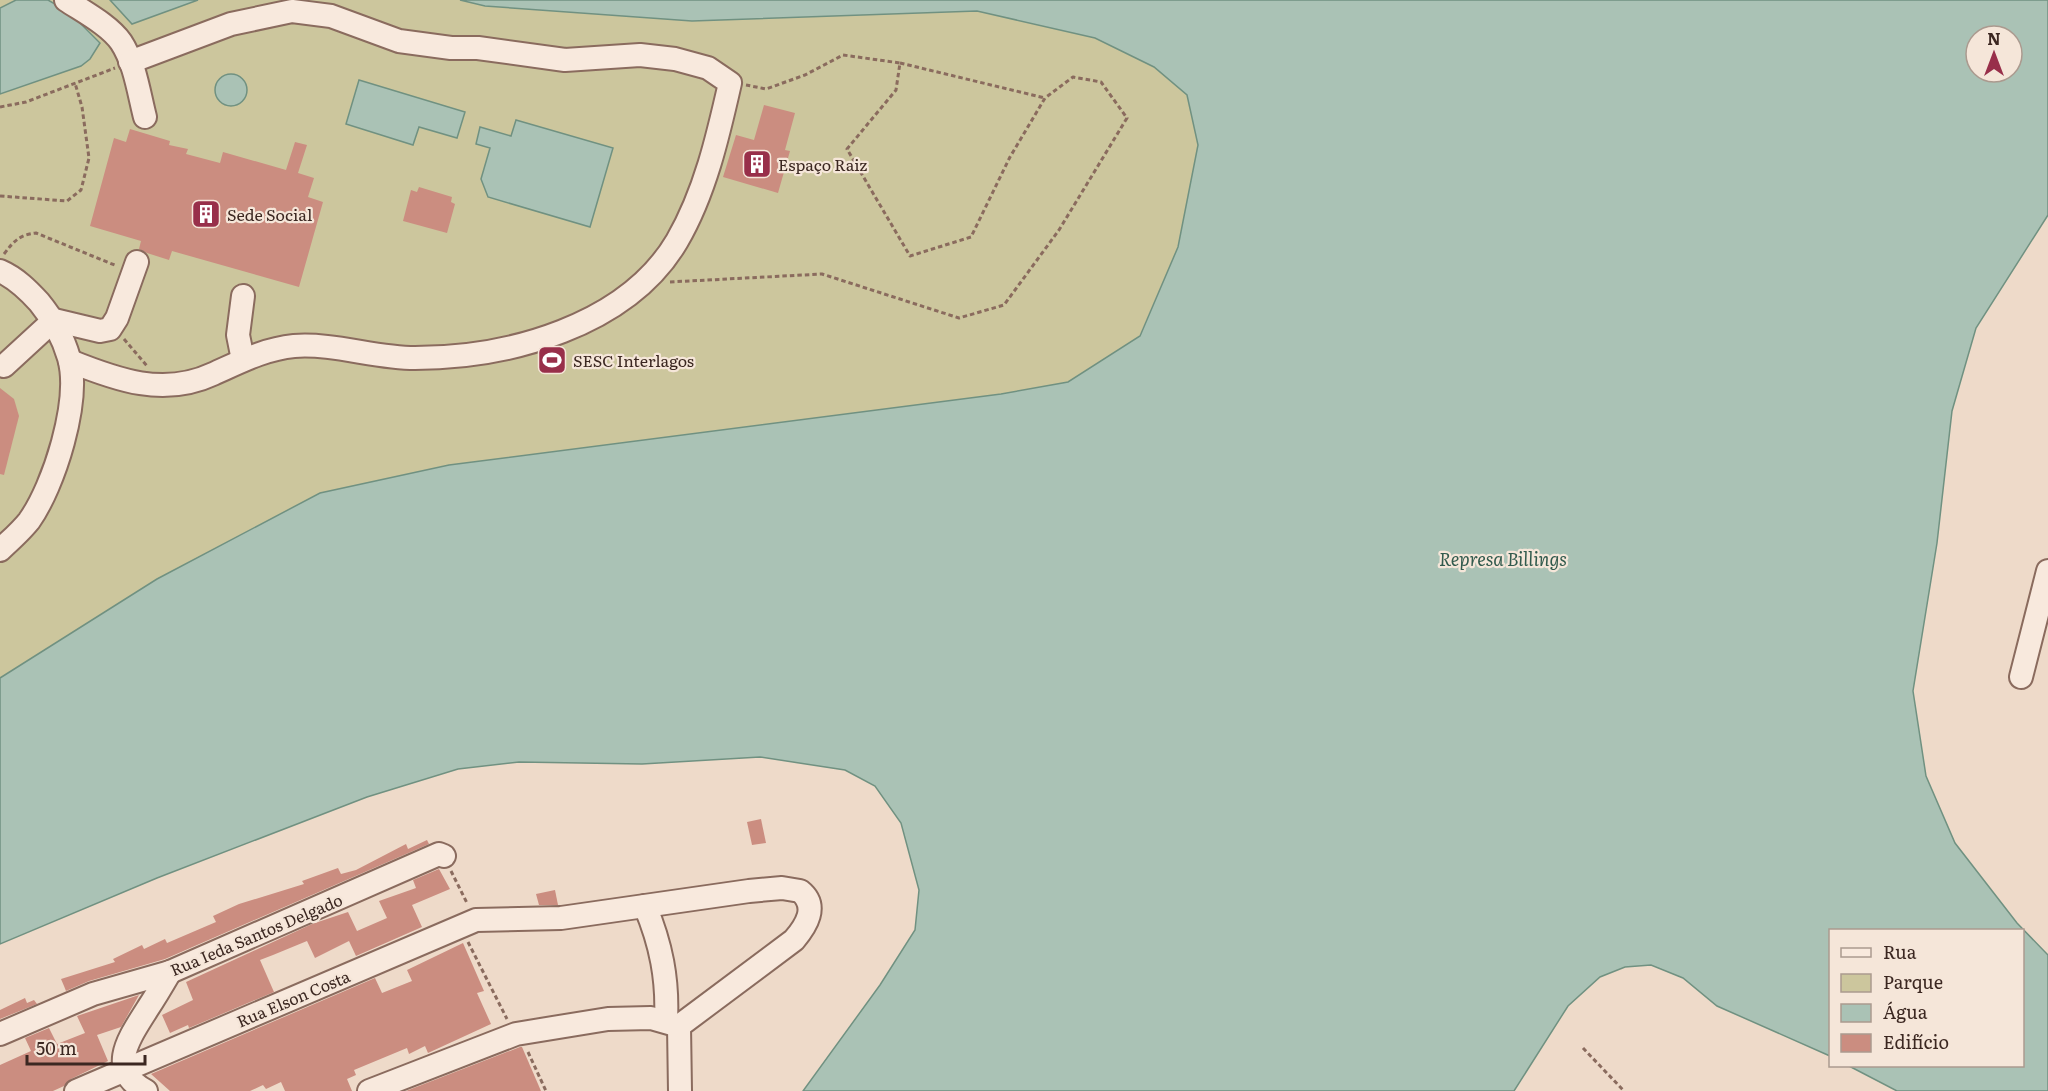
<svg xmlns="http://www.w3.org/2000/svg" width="2048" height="1091" font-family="Literata,serif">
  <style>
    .green { fill: #ccc69d }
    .water { fill: #aac2b5; stroke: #709181; stroke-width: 1.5; fill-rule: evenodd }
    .building { fill: #cb8d80 }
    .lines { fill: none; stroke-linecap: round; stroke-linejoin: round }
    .minor-casing { stroke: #8a6b5e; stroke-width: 26 }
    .path { stroke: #8a6b5e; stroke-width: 3; stroke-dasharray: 4.5 3; stroke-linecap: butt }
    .minor { stroke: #f8e9dd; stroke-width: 22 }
    .labels { text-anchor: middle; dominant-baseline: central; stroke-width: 4.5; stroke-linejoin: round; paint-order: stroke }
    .poi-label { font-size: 16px; fill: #3b2721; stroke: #f5e6d9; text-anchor: start }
    .street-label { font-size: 16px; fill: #3b2721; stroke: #f5e6d9 }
    .water-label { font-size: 18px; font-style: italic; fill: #315a4d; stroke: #f5e6d9 }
  </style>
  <rect width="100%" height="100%" fill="#eedac9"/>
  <path class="green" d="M0,0H110L132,24L198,0H460L485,6L692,21L977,11L1095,38L1154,67L1187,95L1198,145L1178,247L1139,337L1068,382L1001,394L449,465L320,493L157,579L0,678Z"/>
  <g class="water">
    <path d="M16,0H48L69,12L100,43L90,59L81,66L0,94V8Z"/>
    <path d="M110,0H198L132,24Z"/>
    <path d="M460,0H2048V215L1976,328L1952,411L1937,543L1913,691L1926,776L1955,843L2017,923L2048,955V1091H1897L1849,1066H2022V930H1830V1056L1717,1006L1683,978L1651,965L1625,967L1600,977L1568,1006L1514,1091H803L880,985L915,930L919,890L901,823L875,786L845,770L760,757L642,764L519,762L458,769L367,797L157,878L0,944V678L157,579L320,493L449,465L1001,394L1068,382L1140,336L1178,247L1198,145L1187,95L1154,67L1095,38L977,11L692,21L485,6ZM1976,36H2012V72H1976Z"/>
    <circle cx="231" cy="90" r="16"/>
    <path d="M359,80L465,112L457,138L419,127L413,145L346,124Z"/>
    <path d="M516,120L613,148L590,227L488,197L481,179L490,148L476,144L480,127L511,136Z"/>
  </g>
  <g class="building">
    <path d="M764,105L795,113L785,150L790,151L778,193L723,177L736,135L754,140Z"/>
    <path d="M130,129L170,141L169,145L188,149L186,154L220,163L223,152L286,170L295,142L307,145L298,173L314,178L308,197L323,202L299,287L172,251L169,260L147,253L139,249L141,241L90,226L114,138L126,142Z"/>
    <path d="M419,187L452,197L451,202L455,204L447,233L403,221L411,190L417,192Z"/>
    <path d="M0,388L14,399L19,416L4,475L0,474Z"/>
    <path d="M761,819L766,843L752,845L747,822Z"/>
    <path d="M427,840L429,844L165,959L89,981L66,991L64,986L61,979L115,962L113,959L142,945L144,949L165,939L167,943L216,922L213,916L239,904L304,884L302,881L338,868L341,874L356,870L406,844L408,849Z"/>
    <path d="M439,869L450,889L412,905L422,927L356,956L349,941L315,958L307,941L273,955L260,960L274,992L189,1028L188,1025L170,1033L162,1015L193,1000L186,982L312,924L348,912L357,931L387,918L379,901L416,888L413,880Z"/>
    <path d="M555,890L558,905H539L536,894Z"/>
    <path d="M463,943L484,991L477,993L491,1024L428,1053L425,1046L409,1054L407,1048L354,1070L356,1075L347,1079L352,1091H285L281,1082L266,1089L263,1085L250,1091H170L151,1074L375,978L382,993L412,981L407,970Z"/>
    <path d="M139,995L121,1027L97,1035L108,1061L71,1079L64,1086L53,1091H0V1065L31,1051L25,1038L49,1028L57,1044L85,1033L77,1016Z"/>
    <path d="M25,998L27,1003L34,1000L37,1004L0,1019V1010Z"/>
    <path d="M520,1047H522L541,1091H406Z"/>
  </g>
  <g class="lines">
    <g class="minor-casing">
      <g id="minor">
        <path d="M66,0C84,12 109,25 121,42C135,63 139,94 145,117"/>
        <path d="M0,271C16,278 28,290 39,302C53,319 63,337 69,358C81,401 54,486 29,521C21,531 10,541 0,550"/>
        <path d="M243,360L238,335L243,296"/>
        <path d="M70,361C117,380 164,397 213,374C240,362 264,349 294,346C334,343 375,358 415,358C508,358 627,326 677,241C705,193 718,136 730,83L708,68L675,59L640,55L565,60L478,48H451L399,41L331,16L292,11L231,24L130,62"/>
        <path d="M4,366L54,320L100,331L110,329L117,318L137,262"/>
        <path d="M2021,677L2048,571"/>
        <path d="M645,906C661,944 668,979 666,1020"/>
        <path d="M0,1034L93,994L170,972L439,854L444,856"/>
        <path d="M76,1091L476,920L561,918L749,891L782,888L800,891C819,906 806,926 794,940L679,1026L680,1091"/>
        <path d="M146,1091C105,1069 130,1037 148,1008C156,996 163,984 170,972"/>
        <path d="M369,1091L516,1034L608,1019L651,1018L679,1026"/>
      </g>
    </g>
    <g class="path">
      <path d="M900,63L1045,98"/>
      <path d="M0,107L26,102L115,68"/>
      <path d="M0,196L67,201L81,190L89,158L82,107L75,83"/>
      <path d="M4,254C14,241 19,235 36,233L117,266"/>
      <path d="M670,282L822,274L959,318L1004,305L1059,230L1127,118L1101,82L1073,77L1045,98L1010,157L971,237L910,256L847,149L896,90L900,63L843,55L805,75L766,89L746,85"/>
      <path d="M124,339L147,366"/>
      <path d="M451,871L467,903"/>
      <path d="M468,942L507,1019"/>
      <path d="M1583,1048L1624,1091"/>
      <path d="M528,1052L546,1091"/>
    </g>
    <use href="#minor" class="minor"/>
  </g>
  <defs>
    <g id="building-square" transform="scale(1.5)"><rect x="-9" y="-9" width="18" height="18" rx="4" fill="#982f4a" stroke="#f5e6d9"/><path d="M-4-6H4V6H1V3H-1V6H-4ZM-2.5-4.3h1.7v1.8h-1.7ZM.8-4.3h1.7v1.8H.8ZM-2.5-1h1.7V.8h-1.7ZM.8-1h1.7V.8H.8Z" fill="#fff"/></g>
    <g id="stadium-square" transform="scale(1.5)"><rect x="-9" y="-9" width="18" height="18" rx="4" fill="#982f4a" stroke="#f5e6d9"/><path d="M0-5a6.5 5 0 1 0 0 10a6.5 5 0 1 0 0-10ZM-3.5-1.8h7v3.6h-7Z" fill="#fff"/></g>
  </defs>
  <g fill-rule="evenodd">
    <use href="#building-square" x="757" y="164"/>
    <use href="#building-square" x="206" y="214"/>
    <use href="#stadium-square" x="552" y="360"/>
  </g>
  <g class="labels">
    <g class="poi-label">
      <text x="778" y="164">Espaço Raiz</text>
      <text x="227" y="214">Sede Social</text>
      <text x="573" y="360">SESC Interlagos</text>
    </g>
    <g class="street-label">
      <text transform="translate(256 934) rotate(-23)">Rua Ieda Santos Delgado</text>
      <text transform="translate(293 998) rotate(-23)">Rua Elson Costa</text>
    </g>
    <g class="water-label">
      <text x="1503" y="558">Represa Billings</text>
    </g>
  </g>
  <rect x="1829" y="929" width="195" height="138" fill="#f5e6d9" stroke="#ab9a8f" stroke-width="1.5"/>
  <rect x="1841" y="948" width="30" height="9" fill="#f8e9dd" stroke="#ab9a8f" stroke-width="1.5"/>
  <text x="1883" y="959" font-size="18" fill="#3b2721">Rua</text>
  <rect x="1841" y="974" width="30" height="18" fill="#ccc69d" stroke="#ab9a8f" stroke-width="1.5"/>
  <text x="1883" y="989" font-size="18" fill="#3b2721">Parque</text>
  <rect x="1841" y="1004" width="30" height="18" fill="#aac2b5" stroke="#ab9a8f" stroke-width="1.5"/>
  <text x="1883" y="1019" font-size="18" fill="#3b2721">Água</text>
  <rect x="1841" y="1034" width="30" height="18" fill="#cb8d80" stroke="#ab9a8f" stroke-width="1.5"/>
  <text x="1883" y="1049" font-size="18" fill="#3b2721">Edifício</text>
  <g transform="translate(1994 54)"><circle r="28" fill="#f5e6d9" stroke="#ab9a8f" stroke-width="1.5"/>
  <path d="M0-4.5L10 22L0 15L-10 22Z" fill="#982f4a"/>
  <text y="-9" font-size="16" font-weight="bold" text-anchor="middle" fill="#3b2721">N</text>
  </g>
  <path d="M27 1055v9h118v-9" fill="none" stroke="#3b2721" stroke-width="3"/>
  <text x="36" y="1055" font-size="18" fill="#3b2721" stroke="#f5e6d9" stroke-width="4.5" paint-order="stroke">50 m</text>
</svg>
